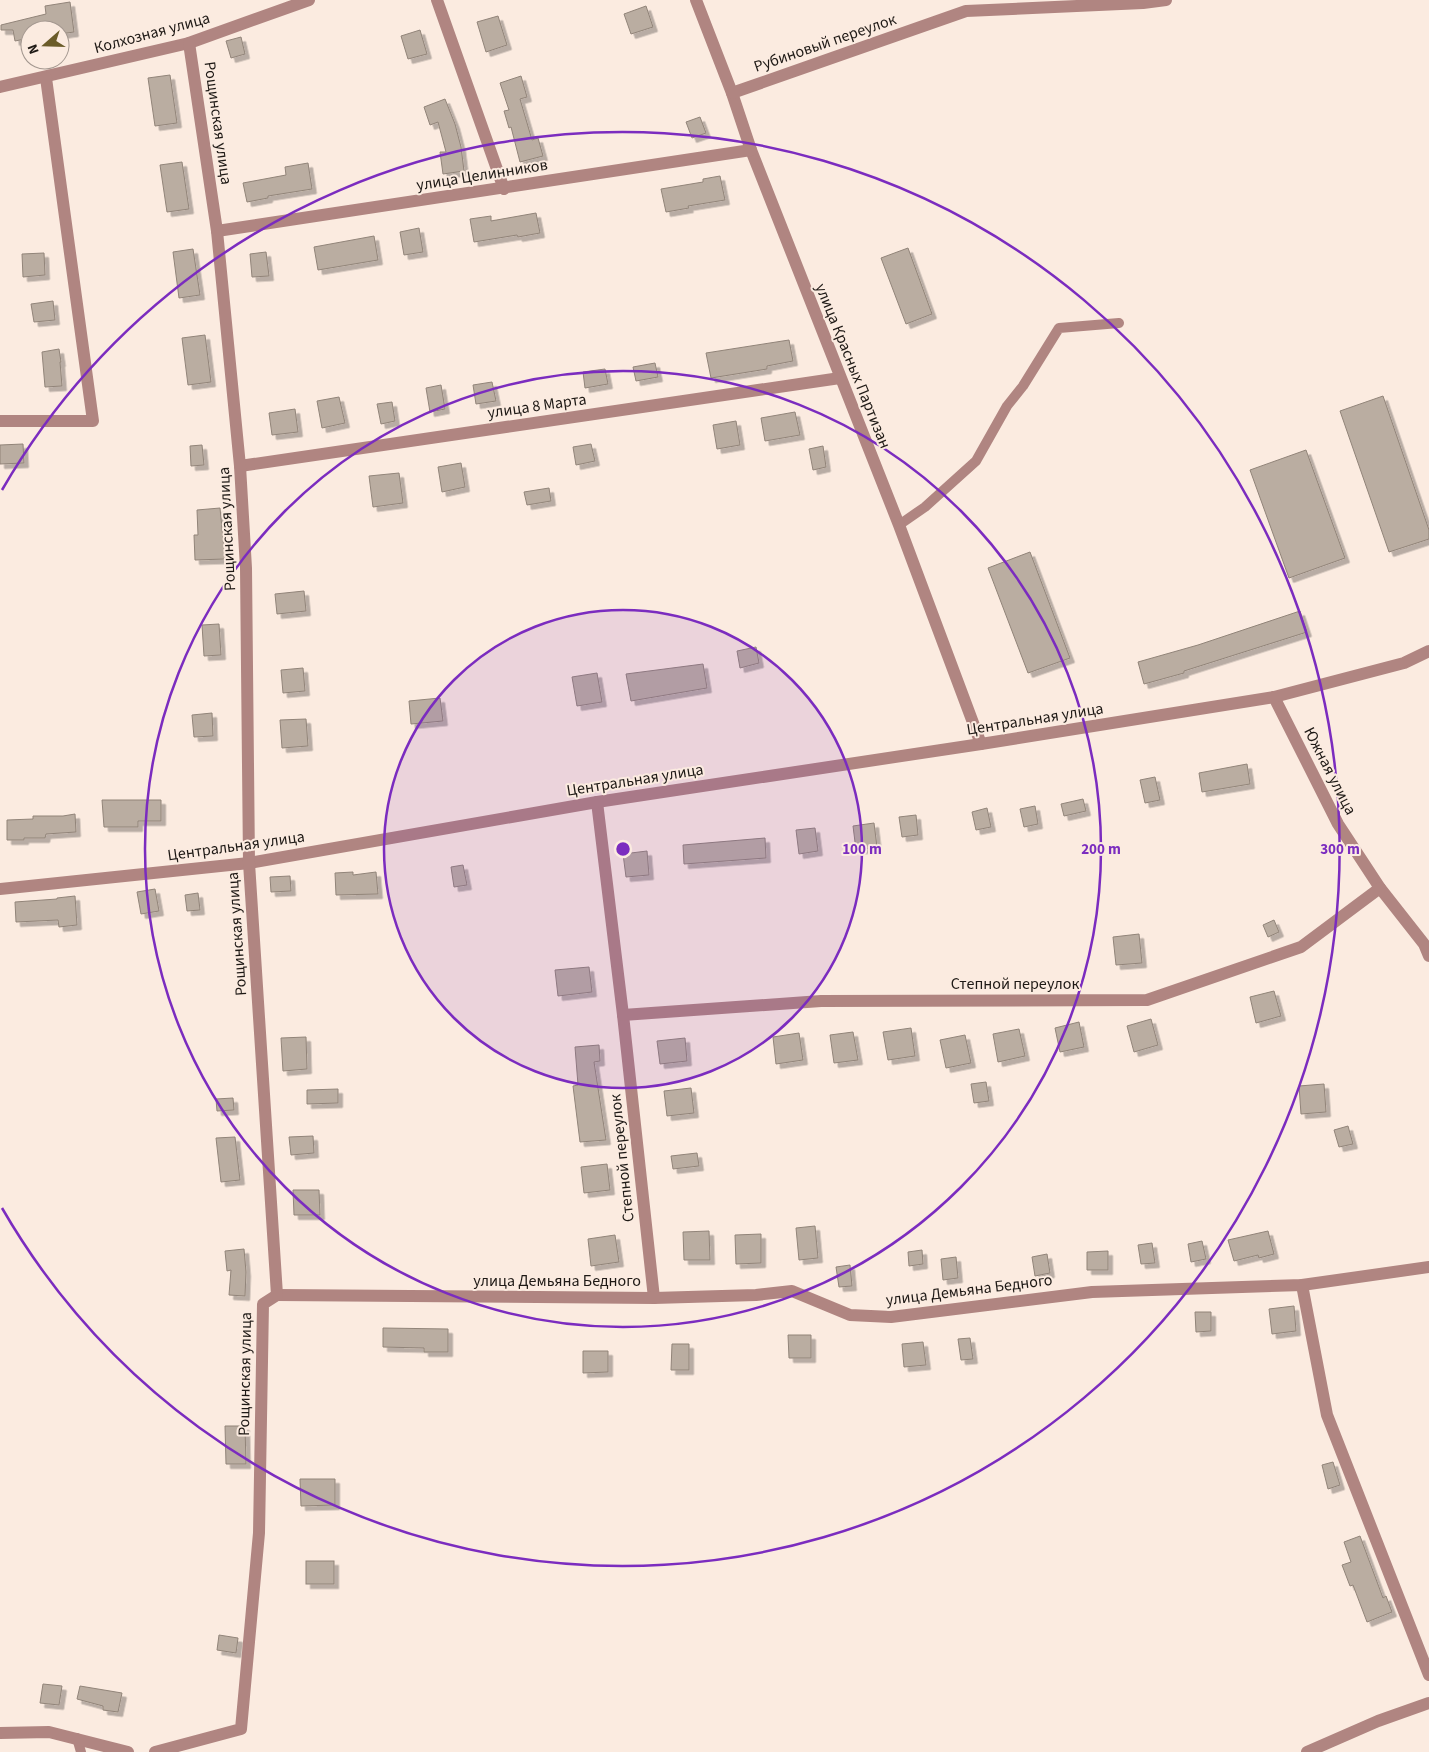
<svg xmlns="http://www.w3.org/2000/svg" width="1429" height="1752" font-family="'Source Sans 3',sans-serif">
  <style>
    .building { fill: #baada1; stroke: #918479; filter: url(#shadow) }
    .lines { fill: none; stroke-linecap: round; stroke-linejoin: round }
    .service { stroke: #b08581; stroke-width: 10 }
    .minor { stroke: #b08581; stroke-width: 12 }
    .ring { fill: none; stroke: #7b2cbf; stroke-width: 2.5 }
    .labels { text-anchor: middle; dominant-baseline: central; stroke-width: 4; stroke-linejoin: round; paint-order: stroke }
    .street-label { font-size: 16px; fill: #1e1915; stroke: #fbebe0 }
    .centre { fill: #7b2cbf; stroke: #fbebe0; stroke-width: 2.5 }
    .ring-label { font-size: 15px; text-anchor: middle; font-weight: bold; fill: #7b2cbf; stroke: #fbebe0; stroke-width: 4; stroke-linejoin: round; paint-order: stroke }
  </style>
  <defs>
    <filter id="shadow"><feDropShadow dx="4.5" dy="4.5" stdDeviation="0" flood-color="#0004"/></filter>
  </defs>
  <rect width="100%" height="100%" fill="#fbebe0"/>
  <g class="building">
    <path d="M70,2L74,32L60,34V30H30V38L15,41L13,30H1V25L46,14L45,6Z"/>
    <path d="M646,6L653,27L631,34L624,14Z"/>
    <path d="M498,16L507,45L486,52L477,22Z"/>
    <path d="M420,30L427,54L408,59L401,36Z"/>
    <path d="M241,37L245,54L231,58L226,41Z"/>
    <path d="M170,75L177,123L155,126L148,78Z"/>
    <path d="M521,76L527,97L520,99L532,140L538,138L543,156L520,162L511,127L509,128L504,111L509,110L500,83Z"/>
    <path d="M445,99L455,124L461,147L464,171L443,174L440,152H446L438,122L430,125L424,107Z"/>
    <path d="M700,117L706,133L692,138L686,122Z"/>
    <path d="M182,162L189,209L167,212L160,165Z"/>
    <path d="M308,163L312,189L268,196V198L247,202L243,183L286,175L285,167Z"/>
    <path d="M720,176L725,200L688,206L689,208L666,212L661,189L703,182V179Z"/>
    <path d="M536,213L540,233L518,237L517,235L474,242L470,219L491,216V221Z"/>
    <path d="M419,228L423,252L404,255L400,232Z"/>
    <path d="M374,236L378,260L318,270L314,247Z"/>
    <path d="M908,248L932,314L906,324L881,258Z"/>
    <path d="M193,249L200,295L179,298L173,252Z"/>
    <path d="M266,252L269,276L252,277L250,254Z"/>
    <path d="M44,253L45,275L23,277L22,254Z"/>
    <path d="M53,301L55,320L34,322L31,304Z"/>
    <path d="M205,335L211,382L188,385L182,338Z"/>
    <path d="M789,340L793,361L767,366V369L711,378L706,353Z"/>
    <path d="M59,349L61,362H60L62,386L45,387L42,352Z"/>
    <path d="M655,363L658,377L636,381L633,367Z"/>
    <path d="M605,369L608,384L585,388L583,372Z"/>
    <path d="M492,382L496,401L476,404L473,385Z"/>
    <path d="M441,385L445,409L430,412L426,388Z"/>
    <path d="M1383,396L1429,530V539L1389,552L1340,411Z"/>
    <path d="M339,397L345,423L322,428L317,401Z"/>
    <path d="M392,402L395,421L381,424L377,404Z"/>
    <path d="M295,409L298,432L272,435L269,413Z"/>
    <path d="M795,412L800,435L765,441L761,418Z"/>
    <path d="M736,421L740,445L717,449L713,425Z"/>
    <path d="M23,444L24,463L0,464V445Z"/>
    <path d="M591,444L595,461L576,465L573,447Z"/>
    <path d="M202,445L204,465L191,466L190,446Z"/>
    <path d="M823,446L826,467L813,470L809,449Z"/>
    <path d="M1306,450L1345,558L1289,578L1250,470Z"/>
    <path d="M461,463L465,487L442,492L438,467Z"/>
    <path d="M399,473L403,503L373,507L369,476Z"/>
    <path d="M549,488L551,501L527,505L524,492Z"/>
    <path d="M220,508L225,559L195,560L194,535H198L197,510Z"/>
    <path d="M1030,552L1070,658L1028,673L988,568Z"/>
    <path d="M304,591L306,611L277,614L275,594Z"/>
    <path d="M1300,611L1307,632L1184,671V673L1144,684L1138,662L1198,645Z"/>
    <path d="M219,624L221,655L204,656L202,625Z"/>
    <path d="M756,647L759,663L740,668L737,651Z"/>
    <path d="M703,664L707,688L631,701L626,674Z"/>
    <path d="M303,668L305,691L283,693L281,670Z"/>
    <path d="M597,673L602,702L577,706L572,677Z"/>
    <path d="M440,698L443,721L411,724L409,701Z"/>
    <path d="M212,713L213,736L194,737L192,715Z"/>
    <path d="M306,719L308,746L282,748L280,720Z"/>
    <path d="M1247,764L1250,784L1202,792L1199,773Z"/>
    <path d="M1155,777L1160,800L1145,803L1140,780Z"/>
    <path d="M1083,799L1086,811L1064,816L1061,804Z"/>
    <path d="M102,800H161V821H138V827H104Z"/>
    <path d="M1035,806L1038,824L1024,827L1020,809Z"/>
    <path d="M987,808L991,827L976,830L972,812Z"/>
    <path d="M75,814L76,832L46,834L45,838H24V840H7V820L33,819V816H63Z"/>
    <path d="M916,815L918,835L902,837L899,817Z"/>
    <path d="M874,823L877,847L856,850L853,826Z"/>
    <path d="M815,828L818,851L799,854L796,830Z"/>
    <path d="M765,838L766,858L684,864L683,845Z"/>
    <path d="M647,851L649,875L626,877L623,854Z"/>
    <path d="M463,865L467,885L454,887L451,867Z"/>
    <path d="M353,872V875L376,872L378,894L336,895L335,873Z"/>
    <path d="M290,876L291,891L271,892L270,877Z"/>
    <path d="M155,889L159,911L141,914L137,892Z"/>
    <path d="M198,893L200,910L187,911L185,895Z"/>
    <path d="M75,896L77,925L59,927L58,920L16,922L15,902L57,899V898Z"/>
    <path d="M1274,920L1279,932L1268,937L1263,925Z"/>
    <path d="M1139,934L1142,963L1116,965L1113,937Z"/>
    <path d="M589,967L592,992L558,996L555,970Z"/>
    <path d="M1274,991L1281,1016L1256,1023L1250,997Z"/>
    <path d="M1151,1019L1158,1045L1134,1052L1127,1026Z"/>
    <path d="M1079,1022L1084,1047L1060,1052L1055,1028Z"/>
    <path d="M911,1028L915,1056L888,1060L883,1032Z"/>
    <path d="M1019,1029L1025,1056L998,1062L993,1034Z"/>
    <path d="M853,1032L858,1060L834,1063L830,1035Z"/>
    <path d="M799,1033L803,1060L776,1064L773,1037Z"/>
    <path d="M965,1035L971,1063L946,1068L940,1040Z"/>
    <path d="M306,1037L307,1069L283,1071L281,1038Z"/>
    <path d="M685,1038L687,1061L660,1064L657,1041Z"/>
    <path d="M599,1045L600,1061L594,1062L606,1140L580,1142L573,1086L578,1085L575,1047Z"/>
    <path d="M986,1082L989,1101L974,1103L971,1084Z"/>
    <path d="M1324,1084L1326,1112L1301,1114L1299,1086Z"/>
    <path d="M691,1088L694,1113L667,1116L664,1091Z"/>
    <path d="M338,1089V1103L307,1104V1090Z"/>
    <path d="M233,1098L234,1110L217,1111L216,1099Z"/>
    <path d="M1348,1126L1353,1144L1339,1147L1334,1130Z"/>
    <path d="M313,1136L314,1153L291,1155L289,1137Z"/>
    <path d="M235,1137L240,1180L221,1182L216,1138Z"/>
    <path d="M697,1153L699,1166L673,1169L671,1156Z"/>
    <path d="M607,1164L610,1190L584,1193L581,1167Z"/>
    <path d="M293,1190H319L320,1215H294Z"/>
    <path d="M815,1226L818,1258L799,1260L796,1228Z"/>
    <path d="M709,1231L710,1260H684L683,1232Z"/>
    <path d="M1268,1231L1274,1254L1259,1258L1258,1255L1234,1261L1228,1240Z"/>
    <path d="M761,1234V1263L736,1264L735,1235Z"/>
    <path d="M615,1235L619,1262L591,1266L588,1239Z"/>
    <path d="M1202,1241L1206,1259L1191,1262L1188,1244Z"/>
    <path d="M1152,1243L1155,1263L1141,1264L1138,1245Z"/>
    <path d="M244,1249L246,1272L245,1296L229,1295L231,1270L227,1271L225,1251Z"/>
    <path d="M922,1250L923,1264L909,1266L908,1252Z"/>
    <path d="M1108,1251V1270H1087V1252Z"/>
    <path d="M1047,1254L1050,1273L1035,1276L1032,1257Z"/>
    <path d="M956,1257L958,1278L943,1280L941,1259Z"/>
    <path d="M850,1265L852,1286L839,1287L836,1267Z"/>
    <path d="M1294,1306L1296,1331L1272,1334L1269,1309Z"/>
    <path d="M1195,1312H1211V1331L1196,1332Z"/>
    <path d="M383,1328L448,1329V1352H424V1348L383,1347Z"/>
    <path d="M788,1335H811V1358H789Z"/>
    <path d="M970,1338L973,1359L961,1360L958,1339Z"/>
    <path d="M923,1342L926,1365L904,1367L902,1344Z"/>
    <path d="M672,1344H689V1370H671Z"/>
    <path d="M583,1351H608V1372L583,1373Z"/>
    <path d="M225,1426H245L246,1464H226Z"/>
    <path d="M1333,1462L1340,1485L1328,1489L1322,1465Z"/>
    <path d="M300,1479H335V1505L301,1506Z"/>
    <path d="M1360,1536L1383,1598L1386,1596L1392,1612L1367,1622L1353,1585L1350,1586L1342,1565L1351,1562L1344,1542Z"/>
    <rect x="306" y="1561" width="28" height="23"/>
    <path d="M219,1635L238,1638L236,1653L217,1650Z"/>
    <path d="M43,1684L62,1686L59,1705L40,1703Z"/>
    <path d="M80,1686L122,1693L118,1712L103,1710V1706L77,1699Z"/>
  </g>
  <g class="lines">
    <g class="service">
      <path d="M899,525L925,507L976,461L1007,406L1023,386L1059,328L1119,323"/>
      <path d="M77,1738L81,1752"/>
    </g>
    <g class="minor">
      <path d="M437,0L504,189"/>
      <path d="M696,0L732,93L751,150L899,525L981,744"/>
      <path d="M0,87L189,43L309,0"/>
      <path d="M732,93L966,11L1143,3L1166,0"/>
      <path d="M217,231L751,150"/>
      <path d="M0,421H93L46,78"/>
      <path d="M240,466L840,378"/>
      <path d="M1274,697L1338,824L1380,888L1424,944L1429,956"/>
      <path d="M597,802L623,1015L654,1298"/>
      <path d="M0,889L249,863L597,802L981,744L1274,697L1404,663L1429,651"/>
      <path d="M623,1015L821,1001L1147,1000L1301,947L1380,888"/>
      <path d="M1302,1285L1327,1415L1429,1675"/>
      <path d="M277,1295L654,1298L756,1295L792,1291L850,1315L891,1317L1092,1292L1302,1285L1429,1267"/>
      <path d="M0,1733L49,1732L128,1752"/>
      <path d="M155,1752L241,1729L259,1533L263,1304L277,1295L249,863L246,568L240,466L217,231L189,43"/>
      <path d="M1307,1752L1378,1721L1429,1703"/>
    </g>
  </g>
  <circle cx="623" cy="849" r="239" fill="#7b2cbf" fill-opacity=".12"/>
  <g class="ring">
    <circle cx="623" cy="849" r="239"/>
    <circle cx="623" cy="849" r="478"/>
    <path d="M2 490A717 717 0 1 1 2 1208"/>
  </g>
  <g class="labels">
    <g class="street-label">
      <text transform="translate(152 33) rotate(-15)">Колхозная улица</text>
      <text transform="translate(825 43) rotate(-19)">Рубиновый переулок</text>
      <text transform="translate(218 123) rotate(82)">Рощинская улица</text>
      <text transform="translate(482 175) rotate(-9)">улица Целинников</text>
      <text transform="translate(853 366) rotate(68)">улица Красных Партизан</text>
      <text transform="translate(537 406) rotate(-8)">улица 8 Марта</text>
      <text transform="translate(227 529) rotate(-93)">Рощинская улица</text>
      <text transform="translate(1035 719) rotate(-9)">Центральная улица</text>
      <text transform="translate(1330 771) rotate(63)">Южная улица</text>
      <text transform="translate(635 780) rotate(-9)">Центральная улица</text>
      <text transform="translate(236 846) rotate(-8)">Центральная улица</text>
      <text transform="translate(237 934) rotate(-94)">Рощинская улица</text>
      <text x="1015" y="984">Степной переулок</text>
      <text transform="translate(622 1158) rotate(-96)">Степной переулок</text>
      <text x="557" y="1281">улица Демьяна Бедного</text>
      <text transform="translate(969 1290) rotate(-7)">улица Демьяна Бедного</text>
      <text transform="translate(245 1374) rotate(-89)">Рощинская улица</text>
    </g>
  </g>
  <circle cx="623" cy="849" r="8" class="centre"/>
  <g class="ring-label">
    <text x="862" y="854">100 m</text>
    <text x="1101" y="854">200 m</text>
    <text x="1340" y="854">300 m</text>
  </g>
  <g transform="translate(45 45) rotate(250)"><circle r="24" fill="#fbebe0" stroke="#a3978f"/>
  <path d="M0-4L9 19L0 12L-9 19Z" fill="#6b5c29"/>
  <text y="-8" font-size="14" font-weight="bold" text-anchor="middle" fill="#1e1915">N</text>
  </g>
</svg>
